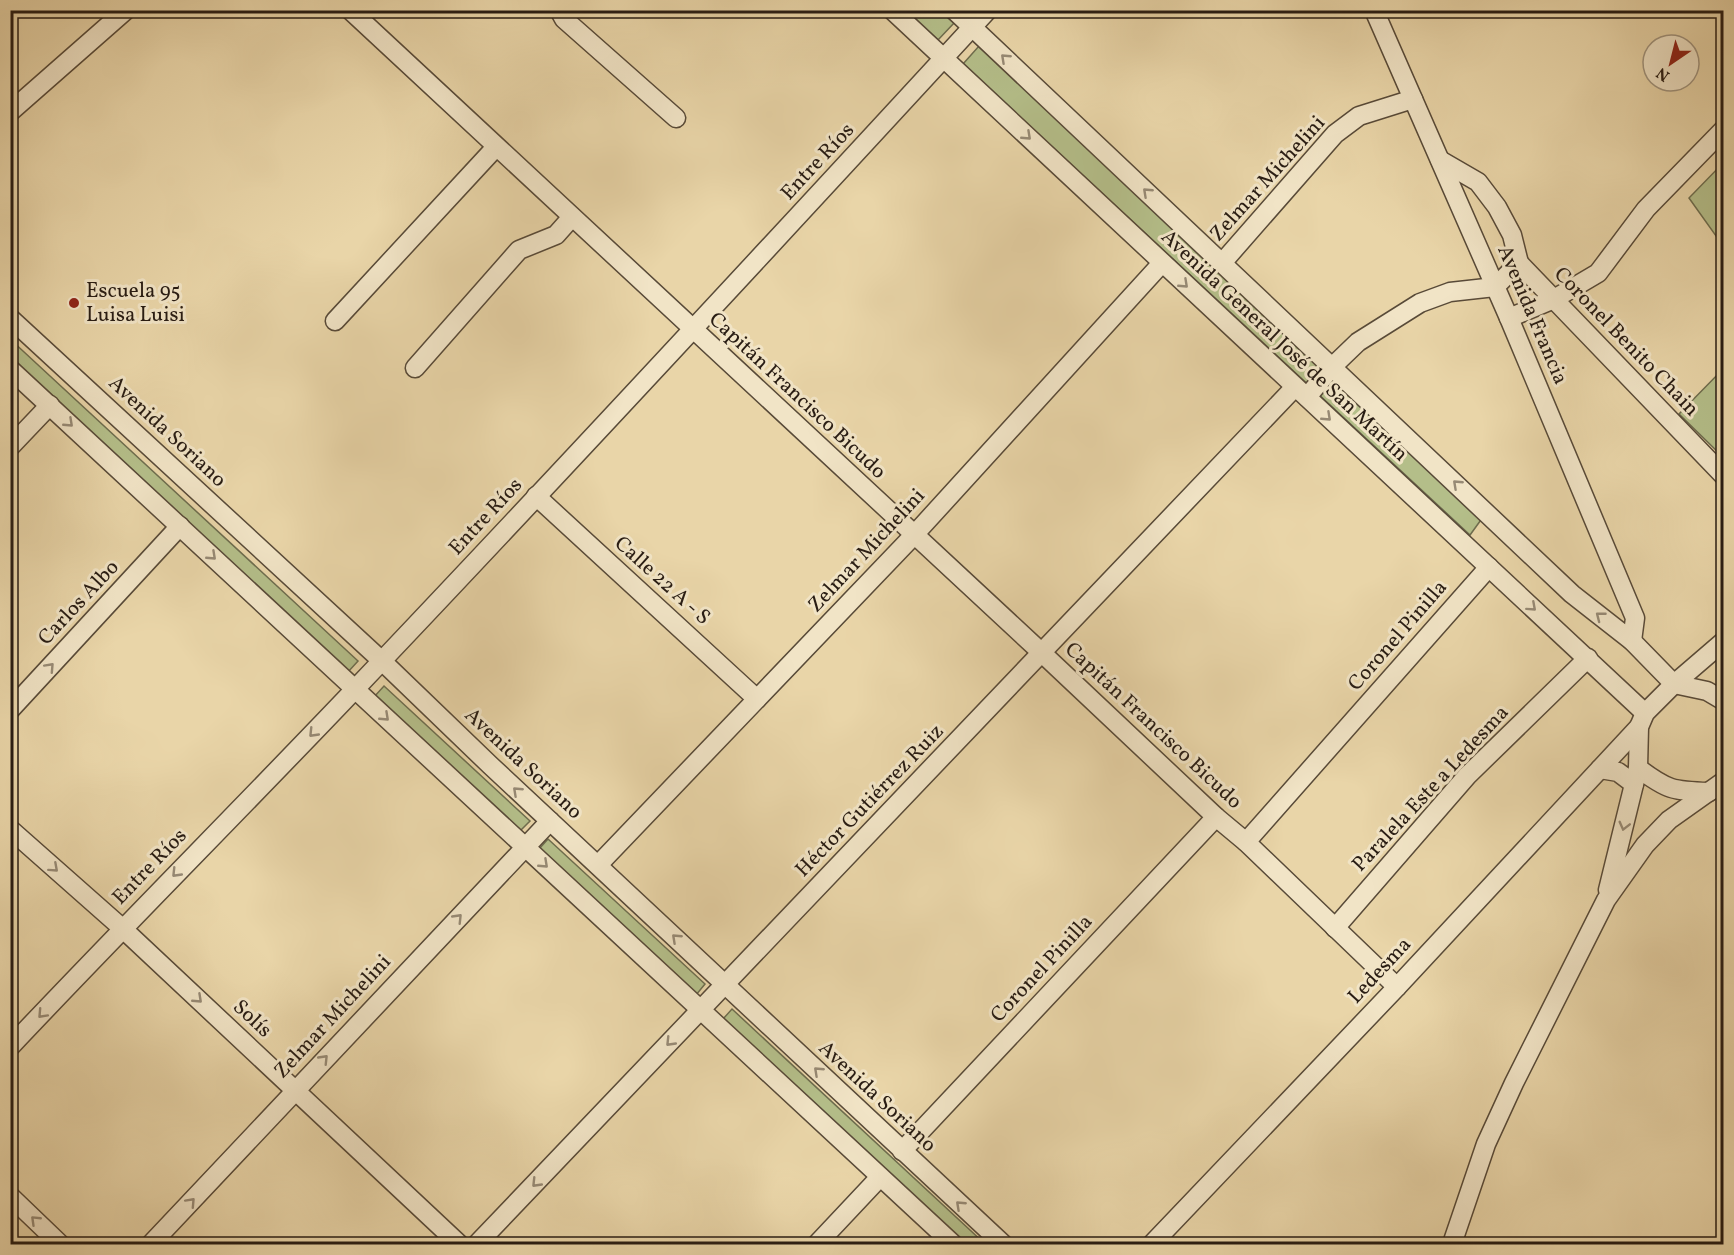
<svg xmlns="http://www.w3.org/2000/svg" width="1734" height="1255" font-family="Vollkorn,serif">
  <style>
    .green { fill: #b4be89; stroke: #6e6d4e; stroke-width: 1.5 }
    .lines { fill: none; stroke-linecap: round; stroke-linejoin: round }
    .minor-casing { stroke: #584a38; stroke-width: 21 }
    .minor { stroke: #f1e4c6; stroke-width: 18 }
    .oneway { stroke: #978a75 }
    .poi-dot { fill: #8f2418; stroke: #f1e4c6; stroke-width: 2 }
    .labels { text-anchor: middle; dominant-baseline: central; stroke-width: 6; stroke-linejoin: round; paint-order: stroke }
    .street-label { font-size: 21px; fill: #281c13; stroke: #f1e4c6 }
    .poi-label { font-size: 21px; fill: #281c13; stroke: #f1e4c6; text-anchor: start }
  </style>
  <rect width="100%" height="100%" fill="#e9d5a8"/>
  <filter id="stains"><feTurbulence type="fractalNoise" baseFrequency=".00333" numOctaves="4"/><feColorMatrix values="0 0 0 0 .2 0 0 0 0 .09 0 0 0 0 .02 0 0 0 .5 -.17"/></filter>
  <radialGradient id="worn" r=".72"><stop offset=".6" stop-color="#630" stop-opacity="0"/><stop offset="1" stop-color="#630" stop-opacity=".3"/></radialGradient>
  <g class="green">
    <path d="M906,11H940L954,23L938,40Z"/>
    <path d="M979,46L1483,517L1470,535L963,64Z"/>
    <path d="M1723,163V250L1719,240L1689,198Z"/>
    <path d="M10,339L358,661L348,672L11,359Z"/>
    <path d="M1723,369V457L1679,414Z"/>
    <path d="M384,686L530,821L520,831L374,697Z"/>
    <path d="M548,839L705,984L696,995L539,849Z"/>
    <path d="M732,1009L985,1244H965L723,1019Z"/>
  </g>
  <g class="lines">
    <g class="minor-casing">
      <g id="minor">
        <path d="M350,10L1042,653L1216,817L1246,842L1397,987"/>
        <path d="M559,10L564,19L676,118"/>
        <path d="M892,10L1645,713"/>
        <path d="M954,10L1572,594L1632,641L1674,684"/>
        <path d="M1374,10L1509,318L1635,618L1632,641"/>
        <path d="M10,112L126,10"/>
        <path d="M1440,160L1478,182L1497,207L1512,235L1519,263"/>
        <path d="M1222,263L1335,134L1359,116L1413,99"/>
        <path d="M10,318L382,661L490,765L1003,1244"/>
        <path d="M1509,318L1554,299L1598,273L1646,209L1724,129"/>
        <path d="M335,321L496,147"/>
        <path d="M415,368L519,250L556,235L572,217"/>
        <path d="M10,369L953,1244"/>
        <path d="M1307,397L1332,367L1358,342L1420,303L1450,292L1495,287L1519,263L1724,476"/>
        <path d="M10,447L50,405"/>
        <path d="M536,496L757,699"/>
        <path d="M1674,684L1707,691L1724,701"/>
        <path d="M10,710L180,526"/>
        <path d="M1638,768C1667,790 1673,791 1709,792"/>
        <path d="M1600,769L1618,772L1634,784"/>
        <path d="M10,829L122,928L459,1244"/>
        <path d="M1246,842L1489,567"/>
        <path d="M598,865L914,535L1162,263"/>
        <path d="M1608,890L1638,768L1639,727L1645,713L1674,684L1724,641"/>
        <path d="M1335,928L1467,776L1588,658"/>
        <path d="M10,1047C125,925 243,807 358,686C570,463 779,237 988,10"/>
        <path d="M902,1151L1216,817"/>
        <path d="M10,1196L60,1244"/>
        <path d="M151,1244L550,821"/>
        <path d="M477,1244L1295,387"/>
        <path d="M817,1244L880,1177"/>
        <path d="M1152,1244L1397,987L1639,727"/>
        <path d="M1452,1244L1486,1144L1514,1083L1606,900L1645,845L1669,820L1724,781"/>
      </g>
    </g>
    <use href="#minor" class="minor"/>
  </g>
  <defs><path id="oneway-chevron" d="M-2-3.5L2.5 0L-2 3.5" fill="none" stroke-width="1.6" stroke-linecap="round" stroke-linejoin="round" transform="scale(1.5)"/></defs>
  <g class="oneway">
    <use href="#oneway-chevron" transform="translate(1005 58) rotate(-137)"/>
    <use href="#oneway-chevron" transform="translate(1027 136) rotate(43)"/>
    <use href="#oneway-chevron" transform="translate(1147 192) rotate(-137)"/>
    <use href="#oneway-chevron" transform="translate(1184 284) rotate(43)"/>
    <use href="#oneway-chevron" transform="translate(1327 417) rotate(43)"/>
    <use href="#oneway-chevron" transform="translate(69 423) rotate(43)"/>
    <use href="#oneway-chevron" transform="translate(1457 484) rotate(-137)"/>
    <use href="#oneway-chevron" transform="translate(212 556) rotate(43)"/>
    <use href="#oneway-chevron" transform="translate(1532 607) rotate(42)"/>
    <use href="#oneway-chevron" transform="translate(1600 616) rotate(-142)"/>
    <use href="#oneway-chevron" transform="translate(50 667) rotate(-47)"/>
    <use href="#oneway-chevron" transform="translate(385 717) rotate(43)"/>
    <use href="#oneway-chevron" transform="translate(313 733) rotate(134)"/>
    <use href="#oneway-chevron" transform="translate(517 791) rotate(-137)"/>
    <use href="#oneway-chevron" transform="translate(1624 826) rotate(104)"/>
    <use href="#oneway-chevron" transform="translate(544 864) rotate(43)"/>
    <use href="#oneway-chevron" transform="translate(54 868) rotate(42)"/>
    <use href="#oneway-chevron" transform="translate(176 873) rotate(134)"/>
    <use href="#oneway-chevron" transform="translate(458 918) rotate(-46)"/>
    <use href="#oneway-chevron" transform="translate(676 938) rotate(-137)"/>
    <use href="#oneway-chevron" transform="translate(198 999) rotate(43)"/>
    <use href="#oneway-chevron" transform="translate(42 1014) rotate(133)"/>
    <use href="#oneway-chevron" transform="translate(670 1042) rotate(134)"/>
    <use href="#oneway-chevron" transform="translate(324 1059) rotate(-46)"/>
    <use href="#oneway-chevron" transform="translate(818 1071) rotate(-137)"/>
    <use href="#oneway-chevron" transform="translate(536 1183) rotate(134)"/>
    <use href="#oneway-chevron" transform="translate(191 1202) rotate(-47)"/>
    <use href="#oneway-chevron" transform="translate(960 1205) rotate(-137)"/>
    <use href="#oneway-chevron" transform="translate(35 1220) rotate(-136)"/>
  </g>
  <circle class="poi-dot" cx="74" cy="303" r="6"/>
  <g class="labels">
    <g class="street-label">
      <text transform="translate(818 162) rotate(-47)">Entre Ríos</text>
      <text transform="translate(1268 179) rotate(-48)">Zelmar Michelini</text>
      <text transform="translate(1532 315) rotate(67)">Avenida Francia</text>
      <text transform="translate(1626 342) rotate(46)">Coronel Benito Chain</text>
      <text transform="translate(1284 346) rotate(43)">Avenida General José de San Martín</text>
      <text transform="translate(797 396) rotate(43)">Capitán Francisco Bicudo</text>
      <text transform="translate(167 432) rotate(43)">Avenida Soriano</text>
      <text transform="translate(486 517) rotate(-47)">Entre Ríos</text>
      <text transform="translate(867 551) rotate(-47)">Zelmar Michelini</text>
      <text transform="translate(662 581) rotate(42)">Calle 22 A - S</text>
      <text transform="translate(79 603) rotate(-47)">Carlos Albo</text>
      <text transform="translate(1398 636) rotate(-49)">Coronel Pinilla</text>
      <text transform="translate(1153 726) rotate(43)">Capitán Francisco Bicudo</text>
      <text transform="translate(523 764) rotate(43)">Avenida Soriano</text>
      <text transform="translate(1431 789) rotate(-47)">Paralela Este a Ledesma</text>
      <text transform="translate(870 801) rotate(-46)">Héctor Gutiérrez Ruiz</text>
      <text transform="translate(150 867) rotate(-46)">Entre Ríos</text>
      <text transform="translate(1042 969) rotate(-47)">Coronel Pinilla</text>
      <text transform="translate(1380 971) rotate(-47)">Ledesma</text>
      <text transform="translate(333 1017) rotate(-47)">Zelmar Michelini</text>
      <text transform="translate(252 1019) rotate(43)">Solís</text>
      <text transform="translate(877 1097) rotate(43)">Avenida Soriano</text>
    </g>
    <g class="poi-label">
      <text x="86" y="291">Escuela 95<tspan x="86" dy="24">Luisa Luisi</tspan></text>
    </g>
  </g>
  <rect width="1734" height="1255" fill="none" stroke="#e9d5a8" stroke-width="36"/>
  <rect x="12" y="12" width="1710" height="1231" fill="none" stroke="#281c13" stroke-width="3"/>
  <rect x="18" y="18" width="1698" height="1219" fill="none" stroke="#281c13" stroke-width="1.5"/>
  <g transform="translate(1671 63) rotate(215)"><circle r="28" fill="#f1e4c6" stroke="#a1947e" stroke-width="1.5"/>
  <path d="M0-4.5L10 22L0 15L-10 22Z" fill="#8f2418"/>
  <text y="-9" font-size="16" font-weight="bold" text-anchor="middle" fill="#281c13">N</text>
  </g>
  <rect width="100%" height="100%" filter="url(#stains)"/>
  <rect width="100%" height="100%" fill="url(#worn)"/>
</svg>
